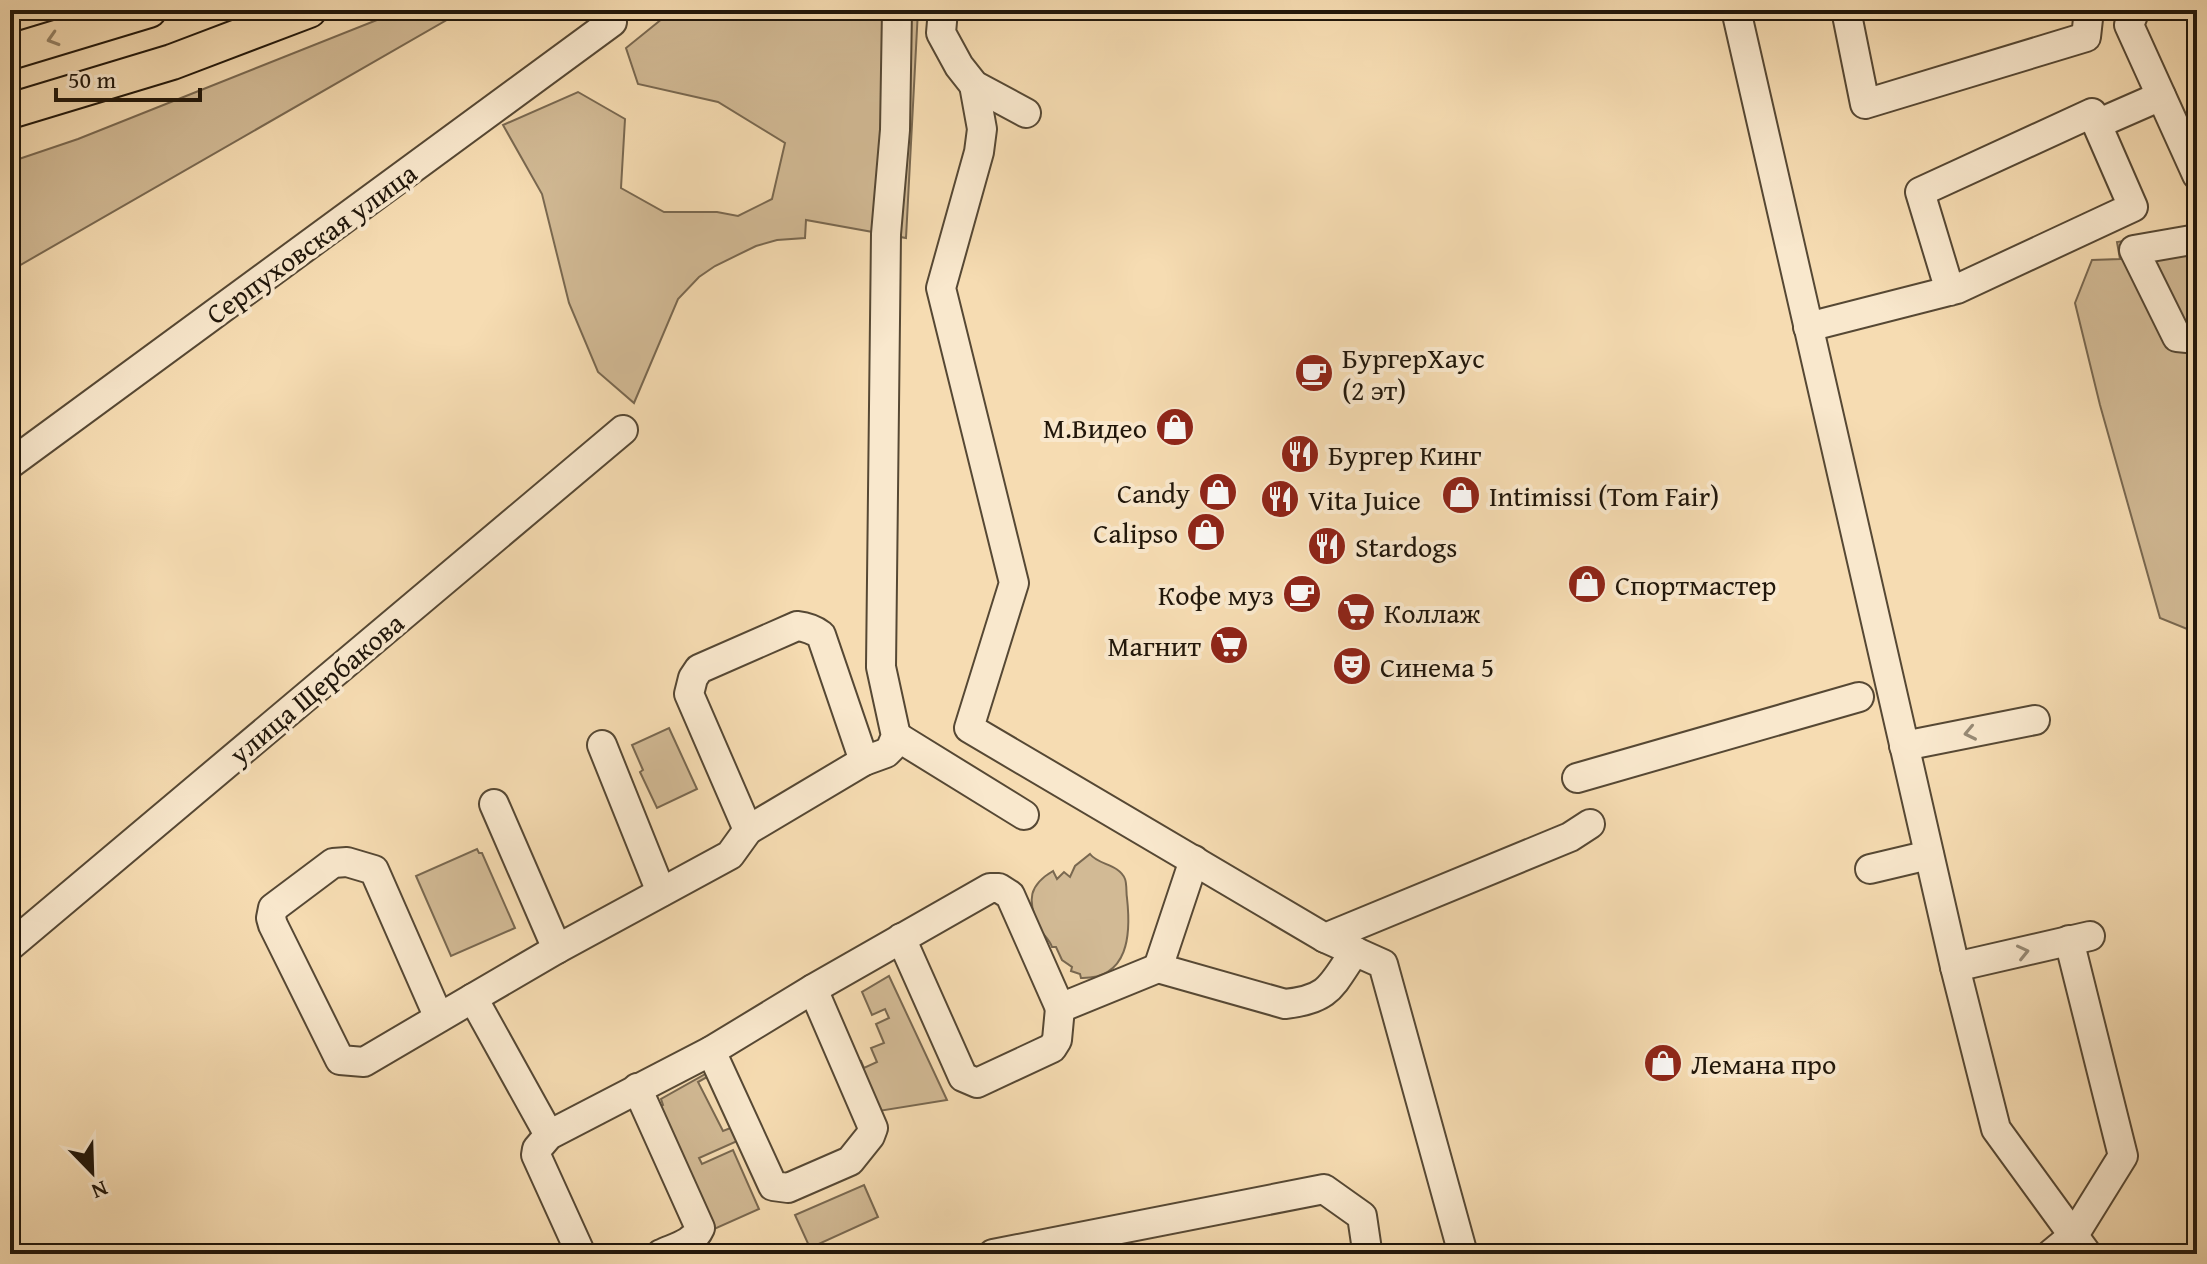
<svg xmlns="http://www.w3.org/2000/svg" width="2207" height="1264" font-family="'Gentium Book Plus',serif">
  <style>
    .green { fill: #d2ba95; stroke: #796850; stroke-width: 2 }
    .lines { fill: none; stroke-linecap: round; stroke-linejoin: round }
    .minor-casing { stroke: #564834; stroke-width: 32 }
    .major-casing { stroke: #20160a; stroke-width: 38 }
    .minor { stroke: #f9e8cd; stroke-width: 28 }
    .major { stroke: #f6dcb2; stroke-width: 34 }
    .oneway { stroke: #968366 }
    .oneway2 { stroke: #978a75 }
    .labels { text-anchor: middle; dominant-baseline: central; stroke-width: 8; stroke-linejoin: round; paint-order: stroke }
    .street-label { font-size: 28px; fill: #20160a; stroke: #f9e8cd }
    .poi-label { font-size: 28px; fill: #20160a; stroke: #f9e8cd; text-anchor: start }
  </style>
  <rect width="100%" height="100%" fill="#f6dcb2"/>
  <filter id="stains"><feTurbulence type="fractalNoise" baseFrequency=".0025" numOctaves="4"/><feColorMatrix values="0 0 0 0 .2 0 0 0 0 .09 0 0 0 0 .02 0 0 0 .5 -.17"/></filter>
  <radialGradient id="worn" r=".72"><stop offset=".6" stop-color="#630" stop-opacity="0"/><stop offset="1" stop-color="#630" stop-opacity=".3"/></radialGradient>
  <g class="green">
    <path d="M402,10H464L10,271V162L78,139Z"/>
    <path d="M673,10H918L906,238L806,220L805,238L777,240L756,246L715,266L699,277L678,299L634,403L598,372L569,303L542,194L503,125L578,92L625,119L621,188L664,212H717L738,216L772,199L785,143L718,102L638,84L626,48Z"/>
    <path d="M2197,230V633L2160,618L2100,405L2075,303L2092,260L2120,259L2117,242Z"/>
    <path d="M669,728L697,789L657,808L640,772L643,770L632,745Z"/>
    <path d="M477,849L479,853H482L515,928L451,956L416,876Z"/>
    <path d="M1090,854C1098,865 1119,864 1125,879C1127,884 1126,893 1127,898C1131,934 1129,979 1081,978L1080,974L1071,971L1072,967L1062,960L1056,947H1052C1049,938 1041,934 1038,925C1027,900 1029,885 1053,871L1057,879L1064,872L1070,877L1075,866Z"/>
    <path d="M889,976L947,1100L879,1111L857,1063L861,1061L864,1068L877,1062L871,1048L884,1043L876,1024L889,1018L885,1009L872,1015L862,992Z"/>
    <path d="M709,1072V1076L698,1082L723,1131L738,1125L744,1138L699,1158L702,1164L733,1150L759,1209L712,1230L658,1107L663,1105L661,1099Z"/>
    <path d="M864,1185L878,1217L810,1248L795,1215Z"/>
  </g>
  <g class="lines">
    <g class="minor-casing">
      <g id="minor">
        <path d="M943,10L941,33L959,66L974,85L1026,113"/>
        <path d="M1736,10L1955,967L1996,1129L2087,1254"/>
        <path d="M1846,10L1865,104L2086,37L2089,10"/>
        <path d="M2135,10L2129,25L2197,175"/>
        <path d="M974,85L982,129L979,152L941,288L1014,583L969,728L1325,938L1570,837L1590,824"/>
        <path d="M2097,124L2161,96"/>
        <path d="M2197,239L2134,250L2177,337L2197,339"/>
        <path d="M1808,327L1957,289L2133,207L2092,113L1920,192L1950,291"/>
        <path d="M10,464L612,22"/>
        <path d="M896,736L1024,815"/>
        <path d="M602,745L661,892"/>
        <path d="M1904,746L2035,720"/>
        <path d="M1577,778L1859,697"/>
        <path d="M494,804L557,949"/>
        <path d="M748,830L689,694L693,678L699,669L797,626C806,627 813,629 821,635L864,761"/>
        <path d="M1194,860L1158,968L1285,1004C1330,999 1331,986 1355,951"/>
        <path d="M1870,869L1929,855"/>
        <path d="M901,938L963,1077L977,1083L1052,1048L1057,1040L1060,1008"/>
        <path d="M1325,938L1383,964L1463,1254"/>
        <path d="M10,946L623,430"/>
        <path d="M1955,967L2090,936"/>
        <path d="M439,1018L374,870L347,862L333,863L273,908L271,918L273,925L340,1060L364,1062L473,998"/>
        <path d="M711,1051L773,1186L788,1188L850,1161L870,1136L873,1128L813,989"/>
        <path d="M637,1088L700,1228C693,1244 676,1247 661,1254"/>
        <path d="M549,1135L473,998L557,949L730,855L748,830L864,761L886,753L891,748L896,736L881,667L886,234L895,130L897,10"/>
        <path d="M581,1254L536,1155L537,1149L549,1135L711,1051L813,989L990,888H999L1010,895L1060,1008L1158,968"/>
        <path d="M993,1254L1324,1189L1362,1216L1367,1250L1365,1254"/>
        <path d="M2051,1254L2074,1235L2123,1156L2069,940"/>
      </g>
    </g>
    <g class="major-casing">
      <g id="major">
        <path d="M10,52L149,10"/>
        <path d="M10,111L172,62L309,10"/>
      </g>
    </g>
    <use href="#minor" class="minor"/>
    <use href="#major" class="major"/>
  </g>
  <defs><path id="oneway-chevron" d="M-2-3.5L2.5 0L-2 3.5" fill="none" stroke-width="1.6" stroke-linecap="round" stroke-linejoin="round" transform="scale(2)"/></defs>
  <use class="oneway" href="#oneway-chevron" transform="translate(53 39) rotate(163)"/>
  <g class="oneway2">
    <use href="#oneway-chevron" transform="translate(1970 733) rotate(168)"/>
    <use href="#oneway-chevron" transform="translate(2023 952) rotate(-13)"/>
  </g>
  <defs>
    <g id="cafe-disc" transform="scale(2)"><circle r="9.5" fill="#8f2418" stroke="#f9e8cd"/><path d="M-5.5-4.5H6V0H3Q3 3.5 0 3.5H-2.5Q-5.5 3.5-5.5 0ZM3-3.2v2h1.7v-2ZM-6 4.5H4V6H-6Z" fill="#fff"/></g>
    <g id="shop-disc" transform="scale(2)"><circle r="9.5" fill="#8f2418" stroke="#f9e8cd"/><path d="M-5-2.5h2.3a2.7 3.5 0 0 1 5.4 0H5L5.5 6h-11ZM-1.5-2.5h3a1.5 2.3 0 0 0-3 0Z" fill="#fff"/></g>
    <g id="restaurant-disc" transform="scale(2)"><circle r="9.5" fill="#8f2418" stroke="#f9e8cd"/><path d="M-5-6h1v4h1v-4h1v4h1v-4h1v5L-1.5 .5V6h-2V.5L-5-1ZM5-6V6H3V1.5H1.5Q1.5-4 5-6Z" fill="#fff"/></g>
    <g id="supermarket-disc" transform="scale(2)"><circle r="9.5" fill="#8f2418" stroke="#f9e8cd"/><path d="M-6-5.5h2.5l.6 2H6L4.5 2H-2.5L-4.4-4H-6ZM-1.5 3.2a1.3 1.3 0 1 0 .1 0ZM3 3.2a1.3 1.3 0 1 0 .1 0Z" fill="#fff"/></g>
    <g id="theatre-disc" transform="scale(2)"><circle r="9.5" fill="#8f2418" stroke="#f9e8cd"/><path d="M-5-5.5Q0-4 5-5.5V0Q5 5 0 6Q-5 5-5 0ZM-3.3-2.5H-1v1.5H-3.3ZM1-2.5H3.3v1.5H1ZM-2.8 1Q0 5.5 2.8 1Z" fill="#fff"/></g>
  </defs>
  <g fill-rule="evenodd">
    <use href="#cafe-disc" x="1314" y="373"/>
    <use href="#shop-disc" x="1175" y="427"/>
    <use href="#restaurant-disc" x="1300" y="454"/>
    <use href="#shop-disc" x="1218" y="492"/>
    <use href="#shop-disc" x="1461" y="495"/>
    <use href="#restaurant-disc" x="1280" y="499"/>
    <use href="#shop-disc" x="1206" y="532"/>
    <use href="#restaurant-disc" x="1327" y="546"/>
    <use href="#shop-disc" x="1587" y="584"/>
    <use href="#cafe-disc" x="1302" y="594"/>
    <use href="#supermarket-disc" x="1356" y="612"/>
    <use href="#supermarket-disc" x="1229" y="645"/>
    <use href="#theatre-disc" x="1352" y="666"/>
    <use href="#shop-disc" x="1663" y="1063"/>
  </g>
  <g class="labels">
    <g class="street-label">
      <text transform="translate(311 243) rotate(-36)">Серпуховская улица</text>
      <text transform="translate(316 688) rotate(-40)">улица Щербакова</text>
    </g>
    <g class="poi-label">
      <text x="1342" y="357">БургерХаус<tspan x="1342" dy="32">(2 эт)</tspan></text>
      <text x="1147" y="427" text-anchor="end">М.Видео</text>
      <text x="1328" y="454">Бургер Кинг</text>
      <text x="1190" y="492" text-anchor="end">Candy</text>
      <text x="1489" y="495">Intimissi (Tom Fair)</text>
      <text x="1308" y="499">Vita Juice</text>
      <text x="1178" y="532" text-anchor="end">Calipso</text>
      <text x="1355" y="546">Stardogs</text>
      <text x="1615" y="584">Спортмастер</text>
      <text x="1274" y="594" text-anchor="end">Кофе муз</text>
      <text x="1384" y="612">Коллаж</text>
      <text x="1201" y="645" text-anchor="end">Магнит</text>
      <text x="1380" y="666">Синема 5</text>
      <text x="1691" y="1063">Лемана про</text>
    </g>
  </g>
  <rect width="2207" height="1264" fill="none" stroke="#f6dcb2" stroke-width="40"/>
  <rect x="12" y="12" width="2183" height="1240" fill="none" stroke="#20160a" stroke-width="4"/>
  <rect x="20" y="20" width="2167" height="1224" fill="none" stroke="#20160a" stroke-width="2"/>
  <g transform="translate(92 1172) rotate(157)" stroke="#f9e8cd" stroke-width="6" paint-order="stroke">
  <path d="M0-6L14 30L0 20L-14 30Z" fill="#20160a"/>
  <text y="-12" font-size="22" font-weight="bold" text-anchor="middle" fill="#20160a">N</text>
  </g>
  <path d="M56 88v12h144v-12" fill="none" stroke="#20160a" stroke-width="4"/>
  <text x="68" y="88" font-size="24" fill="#20160a" stroke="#f9e8cd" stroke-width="6" paint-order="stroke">50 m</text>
  <rect width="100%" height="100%" filter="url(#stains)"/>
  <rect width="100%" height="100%" fill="url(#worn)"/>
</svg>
